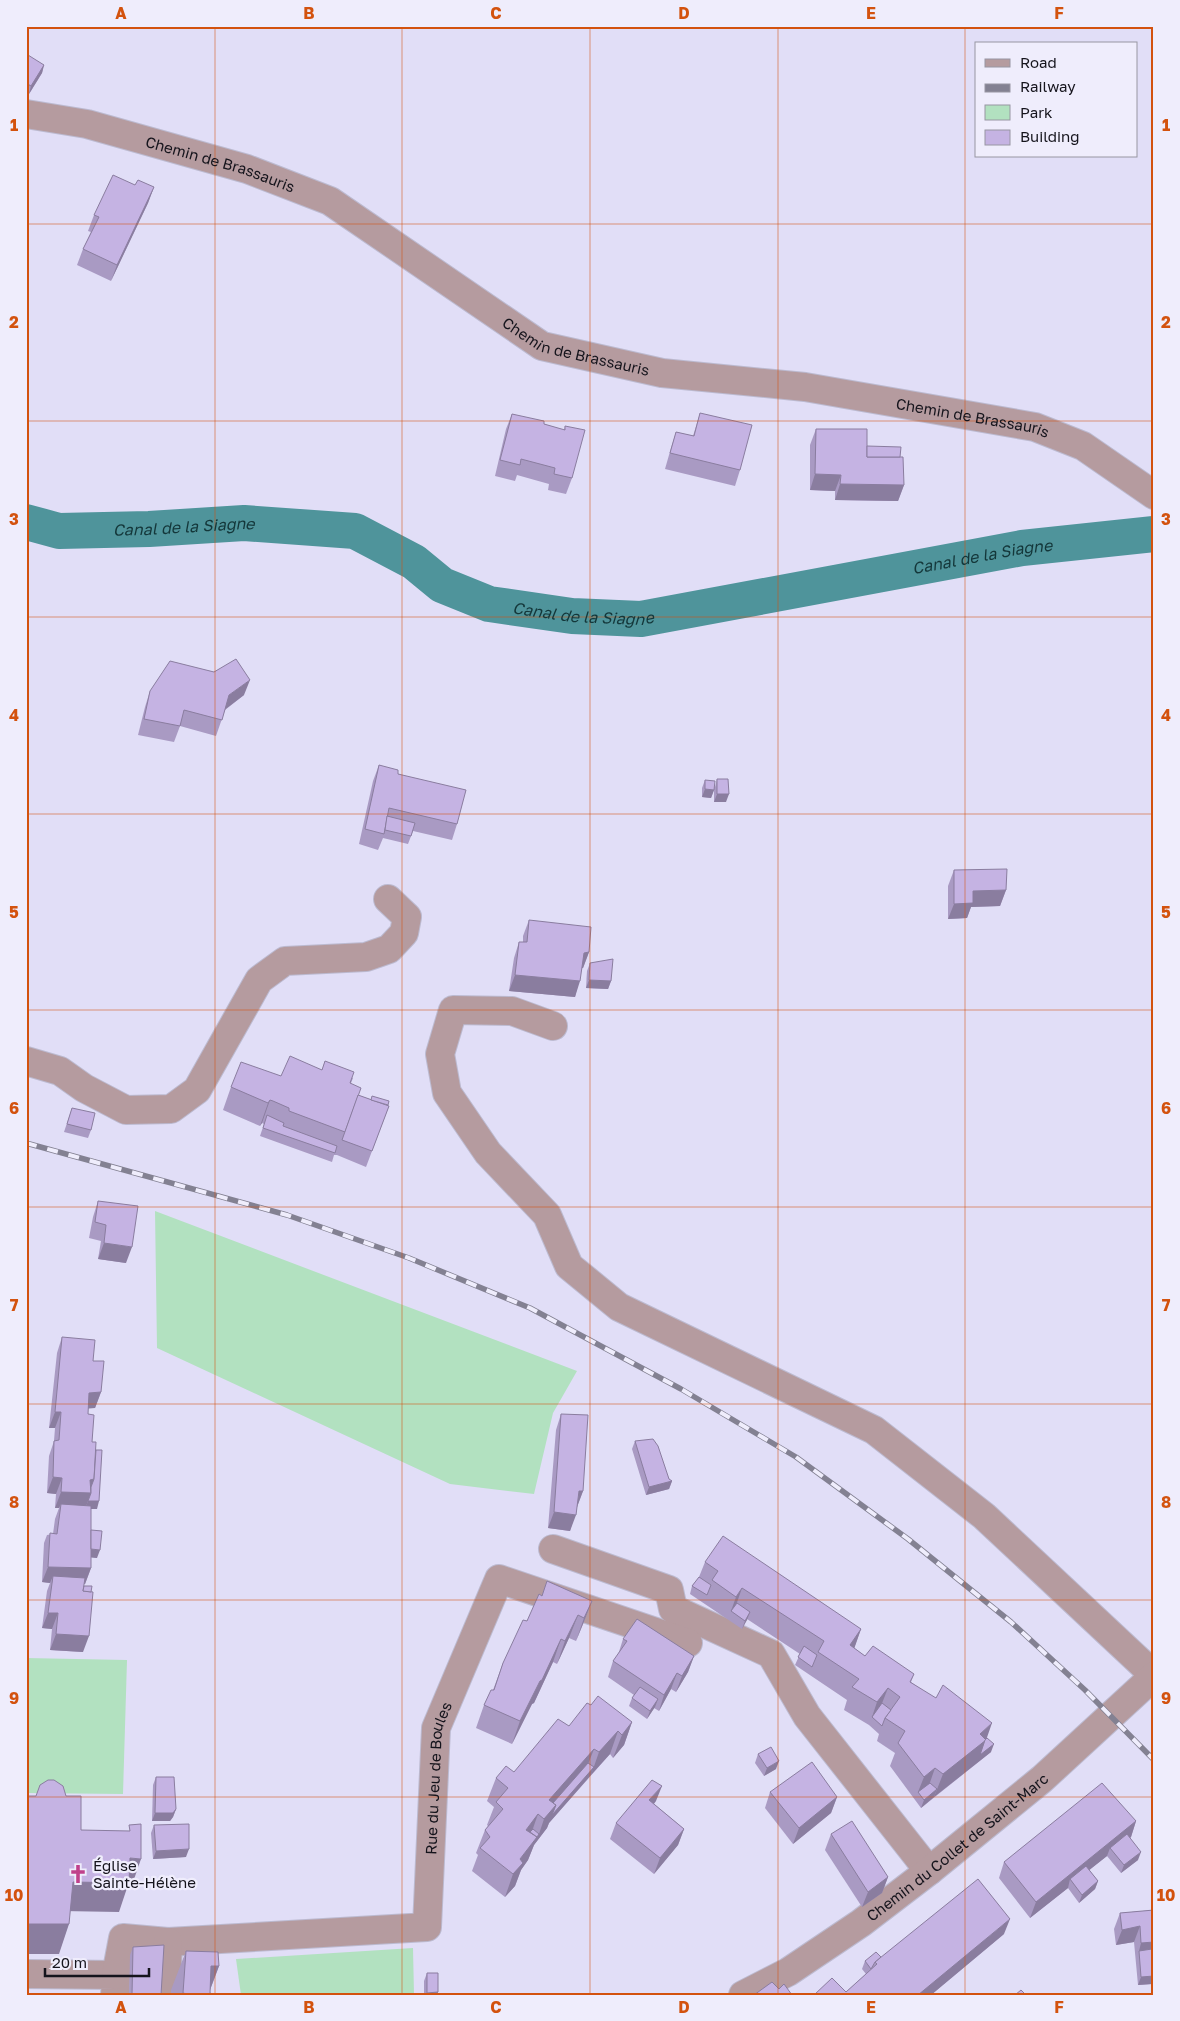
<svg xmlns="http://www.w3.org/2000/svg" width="1180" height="2021" font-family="'Golos Text',sans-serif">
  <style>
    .green { fill: #b2e1c0 }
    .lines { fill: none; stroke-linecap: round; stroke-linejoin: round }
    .canal { stroke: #4f949b; stroke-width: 36 }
    .minor-casing { stroke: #bcbad0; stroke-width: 30 }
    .minor { stroke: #b59b9f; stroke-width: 28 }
    .rail-casing { stroke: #838192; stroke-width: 5.5 }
    .rail { stroke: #efedfc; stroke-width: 4; stroke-dasharray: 11; stroke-linecap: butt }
    .wall { fill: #a99ac3 }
    .shaded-wall { fill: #8a7d9f }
    .building { fill: #c5b3e3; stroke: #8a7d9f }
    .grid { fill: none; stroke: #d3520e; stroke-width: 1; stroke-opacity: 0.55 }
    .labels { text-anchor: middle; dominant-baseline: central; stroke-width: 4.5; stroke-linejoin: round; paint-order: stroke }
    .street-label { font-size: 15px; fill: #15141c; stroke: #efedfc }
    .poi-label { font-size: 15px; fill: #15141c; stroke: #efedfc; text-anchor: start }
    .water-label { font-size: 16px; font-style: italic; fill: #14373a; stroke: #efedfc }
    .neatline { fill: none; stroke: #d3520e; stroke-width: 2 }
    .grid-label { font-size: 16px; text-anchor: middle; font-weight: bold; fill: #d3520e }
  </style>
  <rect width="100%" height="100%" fill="#e1def7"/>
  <g class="green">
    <path d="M155,1211L577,1371L553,1413L534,1494L450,1484L157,1348Z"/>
    <path d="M26,1658L127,1660L123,1794L26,1793Z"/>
    <path d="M413,1948L414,1995H241L236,1959Z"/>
  </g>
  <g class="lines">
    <path class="canal" id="s1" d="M26,522L59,531L149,529L244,523L355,531L414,562L442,585L489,604L572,616L641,619L1022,548L1154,534"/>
    <g class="minor-casing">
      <g id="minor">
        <path id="s2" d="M26,114L87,124L247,169L330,201L542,346L662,373L805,387L1035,427L1083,446L1154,495"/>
        <path d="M553,1026L512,1011L453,1010L440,1054L447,1093L488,1153L547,1215L569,1266L619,1307L874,1430L984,1516L1154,1675"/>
        <path d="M26,1061L60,1071L84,1088L126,1110L171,1109L197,1090L259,980L285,961L366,957L389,949L404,933L407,917L388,899"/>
        <path d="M553,1549L669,1590L673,1609L771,1654L807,1716L929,1871"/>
        <path d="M26,1974L116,1975L115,1995"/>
        <path id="s3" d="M116,1975L123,1938L168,1942L427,1927L436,1728L499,1579L688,1643"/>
        <path d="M166,1995L168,1942"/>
        <path id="s4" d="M743,1995L788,1972L861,1923L929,1871L1042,1779L1154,1676"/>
      </g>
    </g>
    <use href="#minor" class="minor"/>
    <g class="rail-casing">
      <path id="rail" d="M26,1143L287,1215L409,1258L530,1308L681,1389L796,1457L908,1539L1011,1622L1085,1690L1154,1760"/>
    </g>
    <use href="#rail" class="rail"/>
  </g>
  <g class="wall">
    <path d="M26,57L44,65L42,73L29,94L26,92Z"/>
    <path d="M135,185L154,187L148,203L111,281L77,265L83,249L91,232L88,231L94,215Z"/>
    <path d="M700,413L740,470L735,486L665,469L671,448L676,432L693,436Z"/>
    <path d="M512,414L544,424L564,430L565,426L572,478L566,494L548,490L549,484L517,475L515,481L495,476L506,429Z"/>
    <path d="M816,429L900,457L904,485L898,501L835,500V491L810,490V445Z"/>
    <path d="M150,691L244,695L225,710L216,736L180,726L174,742L138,735L145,707Z"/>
    <path d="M379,765L398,774L457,824L452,840L413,831L408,844L383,838L378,850L359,844L373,781Z"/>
    <path d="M717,779L726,802H714V790L711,798L702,797V788L705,780L715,787Z"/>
    <path d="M954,870L1006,890L1000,906L971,907L967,918L948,919V886Z"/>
    <path d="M529,920L589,952L583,968H582L575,997L509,991L514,958L519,942H523V936Z"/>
    <path d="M590,963L611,981L608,989L586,988L587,971Z"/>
    <path d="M325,1061L353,1078L351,1083L358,1095L389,1106L366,1167L337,1155H334L332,1162L260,1136L264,1124L262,1123L260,1126L223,1110L231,1087L281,1076L322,1070Z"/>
    <path d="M72,1108L91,1130L88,1138L64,1132Z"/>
    <path d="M98,1201L126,1263L98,1259L101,1241L89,1238L93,1217Z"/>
    <path d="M62,1337L93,1361L101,1392L95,1408H88V1414L92,1442L96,1450L97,1509H91V1530L97,1558L91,1557V1568L85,1584H84L83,1652L50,1650L52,1629L42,1628L47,1591L50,1583L42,1582L44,1543L47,1535L53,1534L55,1519L59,1508H55L56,1494L47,1493L49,1456L54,1441L55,1428H49L57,1353Z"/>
    <path d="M561,1414L583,1491L577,1507L570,1531L548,1528L556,1430Z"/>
    <path d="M635,1441L669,1479L672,1481L669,1489L646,1495L632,1449Z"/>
    <path d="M705,1562L861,1629L854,1648L865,1656L914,1674L911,1682L987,1738L991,1752L921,1808L890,1766L895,1753L877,1741L879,1734L869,1725L844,1710L847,1700L795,1665L800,1654L747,1619L742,1629L690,1594L692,1586L699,1577Z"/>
    <path d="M547,1581L592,1601L583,1624L576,1641L569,1638L557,1664L553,1662L534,1703L532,1704L512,1744L476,1728L484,1705L493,1690L503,1663L542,1595Z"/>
    <path d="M623,1639L694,1656L688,1672L676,1692L671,1689L659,1711L654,1708L647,1719L629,1706L632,1698L634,1695L608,1677L613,1661L618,1655Z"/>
    <path d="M591,1705L632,1722L624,1745L613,1758L610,1754L549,1823L547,1828L534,1845L528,1860L521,1870L515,1886L505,1897L472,1871L478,1855L476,1853L485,1830L488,1826L487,1825L494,1807L487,1801L496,1778L514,1772L569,1726Z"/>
    <path d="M758,1754L776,1769L764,1776L755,1763Z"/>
    <path d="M156,1777L176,1809L173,1817L170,1821H152L153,1785Z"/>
    <path d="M770,1792L837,1797L831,1813L793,1844L765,1808Z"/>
    <path d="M656,1801L654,1804L684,1829L678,1845L654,1874L610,1839L616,1823Z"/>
    <path d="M1136,1821L1131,1837L1130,1838L1138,1860L1121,1873L1107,1856L1089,1870L1098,1881L1095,1889L1079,1903L1068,1888L1030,1918L999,1878L1004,1862Z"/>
    <path d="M154,1825L186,1857L153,1859L151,1833Z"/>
    <path d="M831,1834L888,1877L882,1893L862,1907L825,1850Z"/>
    <path d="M1154,1910V1988H1152V1984L1138,1985L1134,1942L1116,1945L1114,1929L1120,1913Z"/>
    <path d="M1004,1934L931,1995H814L846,1992L866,1974L862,1969L865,1961Z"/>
    <path d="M133,1947L161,1995H129L130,1955Z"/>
    <path d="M186,1951L219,1966L210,1990V1993L215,1995H171V1990Z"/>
    <path d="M427,1973L438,1992L437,1995H424V1981Z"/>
  </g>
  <g class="shaded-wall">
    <path d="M44,65L42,73L29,94L31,86Z"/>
    <path d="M154,187L148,203L111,281L117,265Z"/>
    <path d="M815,474L841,475L835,491L810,490Z"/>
    <path d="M840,484L904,485L898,501L835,500Z"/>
    <path d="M250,680L244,695L223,711L229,695Z"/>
    <path d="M705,789L714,790L711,798L702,797Z"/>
    <path d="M717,794H729L726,802H714Z"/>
    <path d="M1006,890L1000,906L971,907L967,918L948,919L954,904L973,891Z"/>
    <path d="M589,952L583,968L578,969L584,953Z"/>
    <path d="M515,975L580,981L575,997L509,991Z"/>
    <path d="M589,980L611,981L608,989L586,988Z"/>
    <path d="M270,1100L262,1123L260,1126L268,1103Z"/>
    <path d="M104,1243L132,1247L126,1263L98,1259Z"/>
    <path d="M101,1392L95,1408L83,1409L89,1393Z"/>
    <path d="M55,1412H61L55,1428H49Z"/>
    <path d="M53,1477L62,1478L56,1494L47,1493Z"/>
    <path d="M94,1479L91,1493L85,1509L61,1504L59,1508H55L61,1492L90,1480Z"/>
    <path d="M672,1481L669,1489L646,1495L649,1487Z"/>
    <path d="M579,1491H583L577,1507Z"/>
    <path d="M88,1501H99L97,1509H85Z"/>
    <path d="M554,1512L576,1515L570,1531L548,1528Z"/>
    <path d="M89,1549L100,1550L97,1558L86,1557Z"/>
    <path d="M48,1567L91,1568L85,1584L52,1583L53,1576L50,1583L42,1582Z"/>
    <path d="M742,1588L734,1611H731L736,1597Z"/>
    <path d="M592,1601L583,1624L576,1641L584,1618Z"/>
    <path d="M750,1612L747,1620L742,1629L745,1621Z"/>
    <path d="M48,1613H58L52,1629L42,1628Z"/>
    <path d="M578,1615L569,1638L557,1664L565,1641Z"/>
    <path d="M861,1629L853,1652L850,1645Z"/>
    <path d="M56,1634L89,1636L83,1652L50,1650Z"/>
    <path d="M561,1639L553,1662L534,1703L532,1704L512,1744L520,1721Z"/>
    <path d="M694,1656L688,1672L676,1692L682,1676Z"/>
    <path d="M677,1673L671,1689L659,1711L664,1695Z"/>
    <path d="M888,1688L879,1711L872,1717L877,1702Z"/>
    <path d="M658,1699L655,1707L647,1719L650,1711Z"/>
    <path d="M632,1722L624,1745L613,1758L622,1735Z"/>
    <path d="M992,1723L984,1746L994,1744L991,1752L934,1797L943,1774L980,1734Z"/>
    <path d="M618,1731L610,1754L591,1775L599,1752Z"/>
    <path d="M594,1749L585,1772L594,1767L591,1775L549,1823L547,1828L534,1845L528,1860L521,1870L515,1886L505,1897L513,1874L520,1859L539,1834L544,1819L549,1800Z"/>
    <path d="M779,1761L776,1769L764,1776L767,1768Z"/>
    <path d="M935,1768L927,1791L918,1792L924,1777Z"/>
    <path d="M662,1786L656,1801L643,1816L649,1800Z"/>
    <path d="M937,1789L934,1797L921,1808L924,1800Z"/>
    <path d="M837,1797L831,1813L793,1844L799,1828Z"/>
    <path d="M176,1809L173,1817L170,1821H152L155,1813Z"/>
    <path d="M538,1814L530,1837L526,1830Z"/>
    <path d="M1136,1821L1131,1837L1113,1851L1110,1848L1107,1856L1073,1883L1070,1879L1068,1888L1030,1918L1036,1902Z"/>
    <path d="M684,1829L678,1845L654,1874L660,1858Z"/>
    <path d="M189,1849L186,1857L153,1859L156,1851Z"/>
    <path d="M1141,1852L1138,1860L1121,1873L1124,1865Z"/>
    <path d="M130,1858L141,1859L131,1888H127L119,1912L62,1911L73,1882Z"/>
    <path d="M888,1877L882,1893L862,1907L868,1892Z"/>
    <path d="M1098,1881L1095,1889L1079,1903L1082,1895Z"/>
    <path d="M1010,1919L1004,1934L931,1995H918Z"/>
    <path d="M26,1924H69L59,1954H26Z"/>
    <path d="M1140,1926L1134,1942L1116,1945L1122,1930Z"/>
    <path d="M1154,1942V1944L1149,1957L1139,1951L1141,1943Z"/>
    <path d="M211,1966H219L208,1995Z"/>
    <path d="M1154,1976L1152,1984L1138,1985L1141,1977Z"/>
    <path d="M438,1992L437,1995H426L427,1993Z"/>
  </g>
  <g class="building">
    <path d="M28,55L44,65L31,86L26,83V57Z"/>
    <path d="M113,175L135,185L138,180L154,187L117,265L83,249L99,217L94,215Z"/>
    <path d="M700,413L752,425L740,470L670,453L676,432L694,436Z"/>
    <path d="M512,414L544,421V424L565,430V426L585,430L572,478L554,474L555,468L521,459L520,465L500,460Z"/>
    <path d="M816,429H867V457H903L904,485L840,484L841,475L815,474Z"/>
    <path d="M867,446L901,447L900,457H867Z"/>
    <path d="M236,659L250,680L229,695L222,720L184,710L180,726L144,719L150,691L170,661L214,672Z"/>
    <path d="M379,765L398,770V774L466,790L457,824L389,808L384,834L365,829Z"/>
    <path d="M717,779H728L729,794H717Z"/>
    <path d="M705,780L715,781L714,790L705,789Z"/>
    <path d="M387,816L415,823L411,836L385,830Z"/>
    <path d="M1007,869L1006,890L973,891V903L954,904V870Z"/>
    <path d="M529,920L591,927L589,952L584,953L580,981L515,975L519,942H527Z"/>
    <path d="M613,959L611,981L589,980L590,963Z"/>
    <path d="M290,1056L322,1070L325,1061L354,1072L350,1083L361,1088L345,1132L289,1111V1108L273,1101L270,1100L268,1103L231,1087L241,1062L281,1076Z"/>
    <path d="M358,1095L389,1106L372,1151L342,1140Z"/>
    <path d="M372,1096L389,1101L388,1105L371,1100Z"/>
    <path d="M72,1108L95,1113L91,1130L67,1124Z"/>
    <path d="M267,1115L284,1123L283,1126L337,1146L335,1153L263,1128Z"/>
    <path d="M98,1201L138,1206L132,1247L104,1243L106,1225L95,1222Z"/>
    <path d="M62,1337L95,1340L93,1361H104L101,1392L89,1393L88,1414L94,1415L92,1442H96L94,1479L90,1480L91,1493L61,1492L62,1478L53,1477L54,1441L59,1440L61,1412H55Z"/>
    <path d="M561,1414L588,1415L583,1491H579L576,1515L554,1512Z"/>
    <path d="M653,1439L658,1446L669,1479L672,1481L649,1487L635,1441Z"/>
    <path d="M96,1450H102L99,1501H88L91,1493V1487L94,1479Z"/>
    <path d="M61,1504L91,1506V1568L48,1567L50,1533L57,1534Z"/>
    <path d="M91,1530L102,1531L100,1550L91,1549Z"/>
    <path d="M723,1536L861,1629L850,1645L865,1656L873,1646L914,1674L910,1682L936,1698L943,1685L992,1723L980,1734L986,1740L943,1774L935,1768L924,1777L898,1743L905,1731L885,1718L900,1697L888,1688L877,1702L852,1687L859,1679L818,1652L824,1641L742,1588L736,1597L712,1580L718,1571L705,1562Z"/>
    <path d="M53,1576L85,1578L83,1591L93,1592L89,1636L56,1634L58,1613H48Z"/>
    <path d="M699,1577L711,1585L707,1595L692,1586Z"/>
    <path d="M547,1581L592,1601L584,1618L578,1615L565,1641L561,1639L542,1680L540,1681L520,1721L484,1705L491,1690H494L503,1663L523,1620L527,1621L539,1594L542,1596Z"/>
    <path d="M84,1586H92L91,1592L83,1591Z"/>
    <path d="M737,1603L750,1612L745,1621L731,1611Z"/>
    <path d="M637,1619L694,1656L682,1676L677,1673L664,1695L613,1661L627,1641L623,1639Z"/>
    <path d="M804,1646L817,1655L812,1667L798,1657Z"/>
    <path d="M640,1687L658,1699L650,1711L632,1698Z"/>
    <path d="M598,1696L632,1722L622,1735L618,1731L599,1752L594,1749L549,1800L556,1805L544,1819L538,1814L526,1830L537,1837L520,1859L523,1863L513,1874L480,1848L490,1837L485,1830L503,1809L496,1802L508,1788L496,1778L506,1766L514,1772L558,1719L569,1726L587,1703L591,1705Z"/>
    <path d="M882,1703L891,1710L885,1718L882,1726L872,1717Z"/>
    <path d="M987,1738L994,1744L980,1755L985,1740Z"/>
    <path d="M771,1747L779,1761L767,1768L758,1754Z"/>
    <path d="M812,1762L837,1797L799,1828L770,1792Z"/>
    <path d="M588,1763L594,1767L552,1815L556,1805L553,1803Z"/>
    <path d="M156,1777H174L176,1809L173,1813H155Z"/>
    <path d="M48,1780H54L63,1786L66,1796H81V1830L130,1831L129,1825L141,1824V1859L130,1858L129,1883L73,1882L69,1924H26V1796H36L40,1785Z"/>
    <path d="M652,1780L662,1786L649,1800L684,1829L660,1858L616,1823Z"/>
    <path d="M930,1783L937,1789L924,1800L918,1792Z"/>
    <path d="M1102,1783L1136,1821L1036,1902L1004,1862Z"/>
    <path d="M852,1821L888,1877L868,1892L831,1834Z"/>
    <path d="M189,1824V1849L156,1851L154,1825Z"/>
    <path d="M533,1829L539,1834L537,1837L530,1832Z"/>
    <path d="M1127,1834L1141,1852L1124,1865L1110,1848Z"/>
    <path d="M1086,1866L1098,1881L1082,1895L1070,1879Z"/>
    <path d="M978,1879L1010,1919L918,1995H814L832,1978L846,1992L877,1964L875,1962Z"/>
    <path d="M1154,1910V1942L1141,1943L1140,1926L1122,1930L1120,1913Z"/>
    <path d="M164,1945L161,1995H132L133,1947Z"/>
    <path d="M1152,1949L1154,1976L1141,1977L1139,1951Z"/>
    <path d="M186,1951L218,1952L219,1966H211L210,1993L215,1995H191L183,1993Z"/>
    <path d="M876,1952L881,1957L875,1962L871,1969L865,1961Z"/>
    <path d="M427,1973H438V1992L427,1993Z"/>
    <path d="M772,1982L779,1989L784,1984L792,1995H754Z"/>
    <path d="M1021,1990L1026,1995H1015Z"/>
  </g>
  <path class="grid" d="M215,26V1995M402,26V1995M590,26V1995M778,26V1995M965,26V1995M26,224H1154M26,421H1154M26,617H1154M26,814H1154M26,1010H1154M26,1207H1154M26,1404H1154M26,1600H1154M26,1797H1154"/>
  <defs>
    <g id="church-bare" transform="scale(1.5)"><path d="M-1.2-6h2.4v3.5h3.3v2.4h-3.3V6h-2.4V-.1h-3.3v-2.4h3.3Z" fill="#c0408b" stroke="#efedfc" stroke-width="2.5" paint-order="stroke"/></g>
  </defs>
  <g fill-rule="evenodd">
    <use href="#church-bare" x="78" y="1874"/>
  </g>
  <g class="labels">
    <g class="street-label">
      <text stroke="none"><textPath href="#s2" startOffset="201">Chemin de Brassauris</textPath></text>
      <text stroke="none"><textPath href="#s2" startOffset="606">Chemin de Brassauris</textPath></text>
      <text stroke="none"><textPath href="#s2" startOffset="1011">Chemin de Brassauris</textPath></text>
      <text stroke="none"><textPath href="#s3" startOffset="492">Rue du Jeu de Boules</textPath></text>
      <text stroke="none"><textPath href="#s4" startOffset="261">Chemin du Collet de Saint-Marc</textPath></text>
    </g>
    <g class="poi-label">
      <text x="93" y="1865">Église<tspan x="93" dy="17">Sainte-Hélène</tspan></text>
    </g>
    <g class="water-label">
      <text stroke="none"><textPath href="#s1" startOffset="159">Canal de la Siagne</textPath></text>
      <text stroke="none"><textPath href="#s1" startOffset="984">Canal de la Siagne</textPath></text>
      <text stroke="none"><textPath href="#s1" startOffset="579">Canal de la Siagne</textPath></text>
    </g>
  </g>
  <rect width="1180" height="2021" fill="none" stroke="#efedfc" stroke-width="55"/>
  <rect x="975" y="42" width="162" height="115" fill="#efedfc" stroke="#9896a2"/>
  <rect x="985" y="59" width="25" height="8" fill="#b59b9f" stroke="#9896a2"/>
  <text x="1020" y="68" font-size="15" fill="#15141c">Road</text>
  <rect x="985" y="84" width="25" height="8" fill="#838192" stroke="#9896a2"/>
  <text x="1020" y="92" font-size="15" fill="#15141c">Railway</text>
  <rect x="985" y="105" width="25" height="15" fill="#b2e1c0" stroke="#9896a2"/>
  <text x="1020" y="118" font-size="15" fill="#15141c">Park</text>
  <rect x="985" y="130" width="25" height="15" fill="#c5b3e3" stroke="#9896a2"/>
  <text x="1020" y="142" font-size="15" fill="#15141c">Building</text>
  <path d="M45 1968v8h104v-8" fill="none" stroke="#15141c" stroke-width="2.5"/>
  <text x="52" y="1968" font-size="15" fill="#15141c" stroke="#efedfc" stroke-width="4" paint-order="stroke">20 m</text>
  <rect x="28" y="28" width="1124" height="1966" class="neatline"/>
  <g class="grid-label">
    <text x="121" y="19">A</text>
    <text x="309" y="19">B</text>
    <text x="496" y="19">C</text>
    <text x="684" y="19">D</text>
    <text x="871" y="19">E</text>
    <text x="1059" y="19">F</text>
    <text x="14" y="131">1</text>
    <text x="1166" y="131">1</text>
    <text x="14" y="328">2</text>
    <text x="1166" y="328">2</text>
    <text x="14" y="525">3</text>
    <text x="1166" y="525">3</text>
    <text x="14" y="721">4</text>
    <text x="1166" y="721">4</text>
    <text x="14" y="918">5</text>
    <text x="1166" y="918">5</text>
    <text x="14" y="1114">6</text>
    <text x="1166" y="1114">6</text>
    <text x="14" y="1311">7</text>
    <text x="1166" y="1311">7</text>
    <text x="14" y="1508">8</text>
    <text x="1166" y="1508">8</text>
    <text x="14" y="1704">9</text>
    <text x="1166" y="1704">9</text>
    <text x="14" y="1901">10</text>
    <text x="1166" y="1901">10</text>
    <text x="121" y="2013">A</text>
    <text x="309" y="2013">B</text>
    <text x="496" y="2013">C</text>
    <text x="684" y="2013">D</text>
    <text x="871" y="2013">E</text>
    <text x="1059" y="2013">F</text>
  </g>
</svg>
